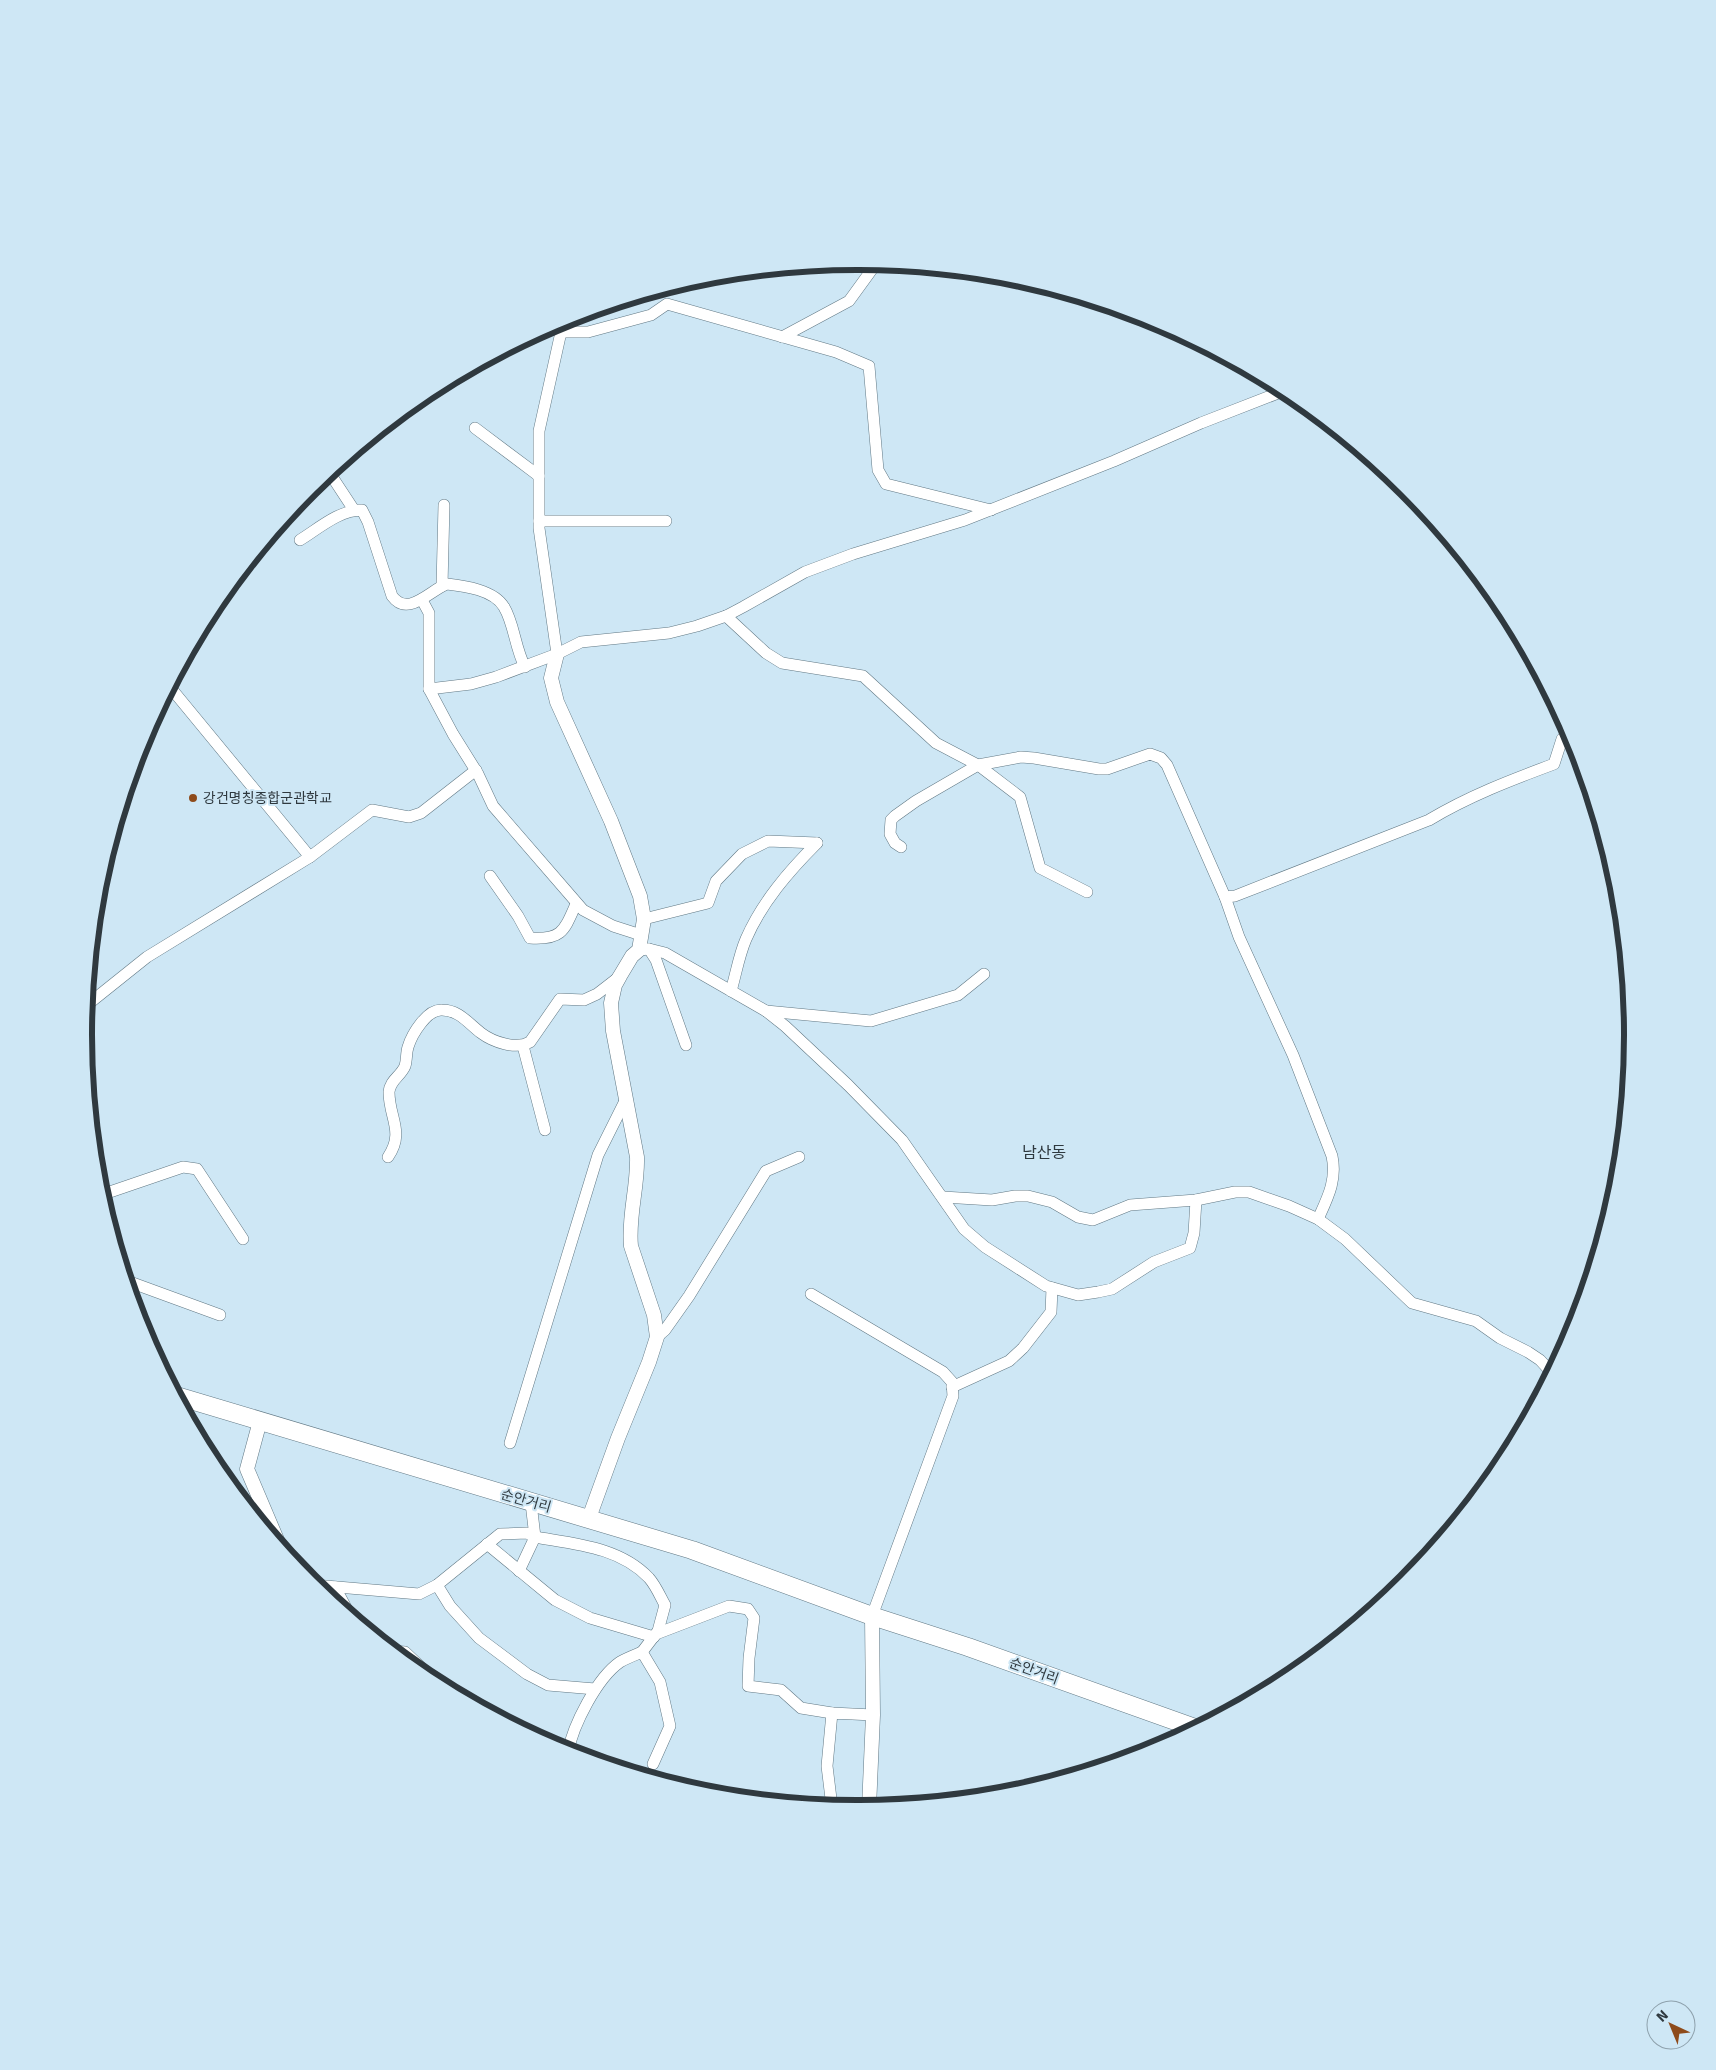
<svg xmlns="http://www.w3.org/2000/svg" width="1716" height="2070" font-family="Signika,'Noto Sans KR',sans-serif">
  <style>
    .lines { fill: none; stroke-linecap: round; stroke-linejoin: round }
    .minor-casing { stroke: #617884; stroke-width: 12 }
    .tertiary-casing { stroke: #617884; stroke-width: 15 }
    .primary-casing { stroke: #617884; stroke-width: 19 }
    .minor { stroke: #fff; stroke-width: 11 }
    .tertiary { stroke: #fff; stroke-width: 14 }
    .primary { stroke: #fff; stroke-width: 18 }
    .poi-dot { fill: #8e4b1b; stroke: #cee7f5; stroke-width: 2 }
    .labels { text-anchor: middle; dominant-baseline: central; stroke-width: 4; stroke-linejoin: round; paint-order: stroke }
    .poi-label { font-size: 14px; fill: #2f393f; stroke: #cee7f5; text-anchor: start }
    .street-label { font-size: 14px; fill: #2f393f; stroke: #cee7f5 }
    .quarter-label { font-size: 16px; fill: #2f393f; stroke: #cee7f5 }
    .rim { fill: none; stroke: #2f393f; stroke-width: 6 }
  </style>
  <rect width="100%" height="100%" fill="#cee7f5"/>
  <g class="lines">
    <g class="minor-casing">
      <g id="minor">
        <path d="M556,323L561,332L539,431V528L557,654"/>
        <path d="M561,332H588L651,315L667,304L836,352L869,366L878,470L886,484L991,510"/>
        <path d="M561,332L577,315"/>
        <path d="M782,337L849,301L873,268L875,262"/>
        <path d="M475,428L539,476"/>
        <path d="M329,472L354,510"/>
        <path d="M539,521H666"/>
        <path d="M300,540C318,529 339,510 362,510L368,522L392,596C408,618 430,590 447,584C465,586 494,590 504,607C514,623 515,648 525,667"/>
        <path d="M442,586L444,505"/>
        <path d="M422,600L429,613V689L453,734L478,774L493,806L583,910L613,926L641,935"/>
        <path d="M726,616L766,653L782,663L863,676L936,743L978,765L1020,797L1040,868L1087,892"/>
        <path d="M170,687L310,857L372,810L409,817L421,813L476,770"/>
        <path d="M429,689L471,684L496,677L557,654L581,642L669,633L697,626L726,616L743,607L805,572L853,554L965,520L1114,461L1201,423L1286,390"/>
        <path d="M901,847L895,843L890,834L891,820L895,816L916,801L978,765L1021,757L1034,758L1099,769H1107L1150,754L1161,758L1167,765L1225,897L1239,937L1293,1055L1332,1156C1337,1180 1328,1197 1318,1219"/>
        <path d="M490,876L518,916L530,938C562,940 564,931 576,904"/>
        <path d="M1225,897L1235,896L1429,820C1469,796 1511,780 1554,764L1562,739L1570,732"/>
        <path d="M644,919L708,903L716,881L742,854L768,841L817,843"/>
        <path d="M649,949L656,960L686,1045"/>
        <path d="M639,950L649,949L665,953L766,1011L785,1026L848,1085L902,1140L964,1229L985,1247L1046,1286L1078,1295L1098,1292L1112,1289L1154,1262L1190,1248L1194,1233L1196,1200"/>
        <path d="M731,991C736,974 739,955 746,939C762,902 789,871 817,843"/>
        <path d="M87,1005L147,957L310,857"/>
        <path d="M766,1011L871,1021L958,995L984,974"/>
        <path d="M523,1046L545,1130"/>
        <path d="M388,1157C405,1132 389,1118 389,1092C390,1080 401,1076 405,1066C407,1060 406,1053 408,1047C412,1034 427,1009 442,1010C459,1010 468,1023 481,1033C493,1042 516,1050 530,1042L560,999L584,1000L597,994L619,977"/>
        <path d="M101,1195L183,1167L197,1169L243,1239"/>
        <path d="M943,1197L992,1200L1015,1196H1028L1052,1202L1078,1217L1093,1220L1130,1205L1196,1200L1235,1192H1249L1289,1206L1318,1219L1345,1239L1412,1303L1476,1321L1500,1338L1528,1352L1540,1360L1551,1372"/>
        <path d="M127,1281L220,1315"/>
        <path d="M811,1294L943,1372L952,1382L953,1396L872,1616"/>
        <path d="M657,1337L665,1330L689,1296L766,1171L799,1157"/>
        <path d="M952,1387L1009,1361L1023,1348L1051,1312L1052,1288"/>
        <path d="M510,1443L598,1155L626,1099"/>
        <path d="M487,1544L555,1600L590,1618L654,1637"/>
        <path d="M519,1571L535,1537L531,1503"/>
        <path d="M314,1585L419,1594L437,1585L500,1534L527,1533L535,1537C575,1544 620,1547 649,1578C656,1586 660,1596 665,1605L658,1631L642,1652"/>
        <path d="M437,1585L450,1606L479,1638L527,1674L548,1685L595,1689"/>
        <path d="M335,1587L350,1615"/>
        <path d="M656,1634L729,1606L748,1609L754,1618L749,1658L748,1686L781,1690L801,1708L832,1713"/>
        <path d="M394,1651L405,1652L439,1684"/>
        <path d="M568,1752C573,1725 597,1678 620,1662C627,1658 635,1655 642,1652L660,1682L670,1726L653,1764"/>
        <path d="M832,1807L827,1766L832,1713L873,1715"/>
      </g>
    </g>
    <g class="tertiary-casing">
      <g id="tertiary">
        <path d="M557,654L551,678L557,702L611,821L640,896L644,919L639,950L632,956L620,976L615,985L611,1003L613,1031L637,1157C638,1187 628,1216 631,1246L654,1315L657,1337L649,1362L618,1438L589,1518"/>
        <path d="M260,1421L247,1469L278,1542"/>
        <path d="M869,1808L873,1715L872,1616"/>
      </g>
    </g>
    <g class="primary-casing">
      <path id="primary" d="M177,1396L692,1550L872,1616L968,1647L1195,1728"/>
    </g>
    <use href="#minor" class="minor"/>
    <use href="#tertiary" class="tertiary"/>
    <use href="#primary" class="primary"/>
  </g>
  <circle class="poi-dot" cx="193" cy="798" r="5"/>
  <g class="labels">
    <g class="poi-label">
      <text x="203" y="798">강건명칭종합군관학교</text>
    </g>
    <g class="street-label">
      <text transform="translate(526 1501) rotate(16)">순안거리</text>
      <text transform="translate(1034 1671) rotate(20)">순안거리</text>
    </g>
    <g class="quarter-label">
      <text x="1044" y="1153">남산동</text>
    </g>
  </g>
  <path d="M0 0H1716V2070H0ZM857 270H859A765 765 0 0 1 1624 1035V1035A765 765 0 0 1 859 1800H857A765 765 0 0 1 92 1035V1035A765 765 0 0 1 857 270Z" fill="#cee7f5" fill-rule="evenodd"/>
  <path class="rim" d="M857 270H859A765 765 0 0 1 1624 1035V1035A765 765 0 0 1 859 1800H857A765 765 0 0 1 92 1035V1035A765 765 0 0 1 857 270Z"/>
  <g transform="translate(1671 2025) rotate(316)"><circle r="24" fill="#cee7f5" stroke="#8ea1ac"/>
  <path d="M0-4L9 19L0 12L-9 19Z" fill="#8e4b1b"/>
  <text y="-8" font-size="14" font-weight="bold" text-anchor="middle" fill="#2f393f">N</text>
  </g>
</svg>
